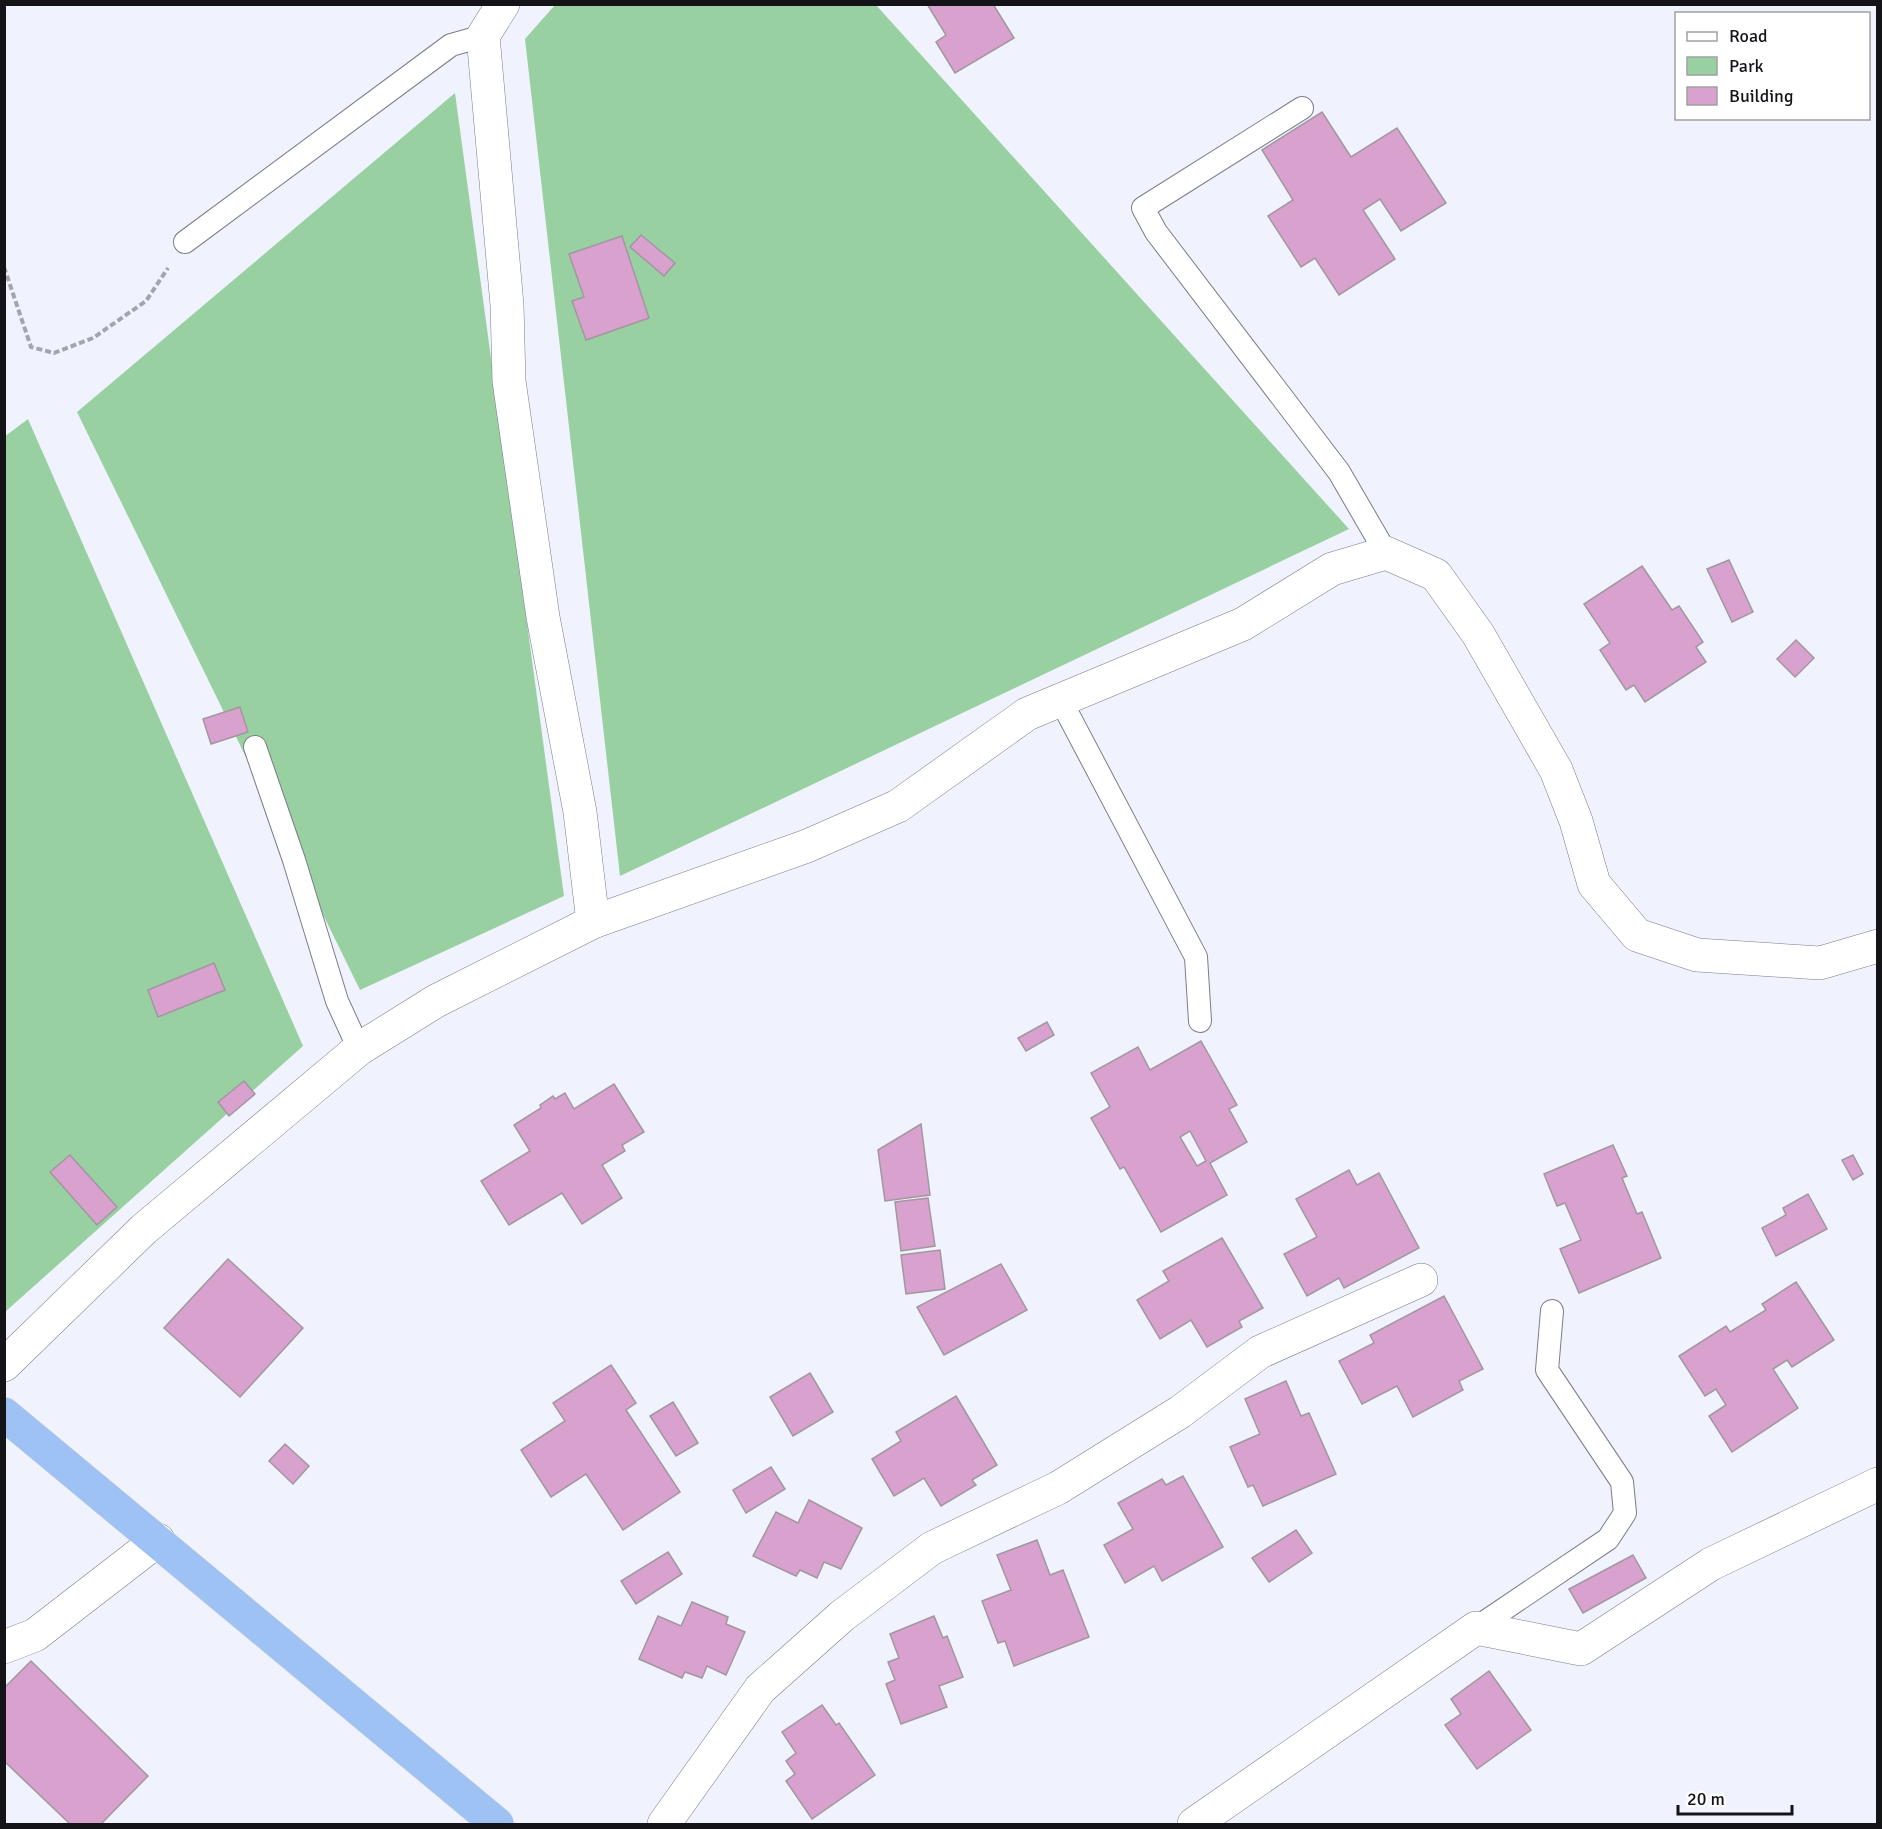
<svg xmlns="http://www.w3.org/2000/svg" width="1882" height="1829" font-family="Signika,sans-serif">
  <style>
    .green { fill: #99d0a2 }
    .building { fill: #d9a1cd; stroke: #a1979f; stroke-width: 1.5; fill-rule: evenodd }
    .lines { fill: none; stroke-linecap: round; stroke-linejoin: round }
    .service-casing { stroke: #7b7d88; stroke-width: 24 }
    .minor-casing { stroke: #7b7d88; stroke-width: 34 }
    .trunk-casing { stroke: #d5d5d5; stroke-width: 34 }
    .path { stroke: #a3a5ae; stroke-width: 4; stroke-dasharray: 6 3; stroke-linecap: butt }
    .service { stroke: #fff; stroke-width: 22 }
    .minor { stroke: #fff; stroke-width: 33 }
    .trunk { stroke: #9ec2f3; stroke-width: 33 }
  </style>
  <rect width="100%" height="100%" fill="#f0f2fe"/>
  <g class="green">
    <path d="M555,5H876L1349,529L620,876L525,39Z"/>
    <path d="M455,93L564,896L360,990L77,412Z"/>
    <path d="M28,419L303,1046L5,1312L4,437Z"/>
  </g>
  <g class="building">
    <path d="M927,4H993L1014,38L955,73L936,42L946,35Z"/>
    <path d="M1322,112L1351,157L1397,128L1446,203L1401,231L1380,199L1363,210L1395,259L1339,295L1315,258L1301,267L1268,216L1293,200L1262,150Z"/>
    <path d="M641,235L675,263L664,276L630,247Z"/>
    <path d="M622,236L649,318L586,340L572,301L584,297L569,254Z"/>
    <path d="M1729,560L1753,612L1732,622L1707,569Z"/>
    <path d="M1642,566L1672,610L1679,606L1703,642L1696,647L1706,662L1645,702L1634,685L1626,690L1600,650L1610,643L1584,604Z"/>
    <path d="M1796,640L1814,658L1795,677L1777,659Z"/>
    <path d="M240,707L248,732L211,744L203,719Z"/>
    <path d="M214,963L225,990L158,1017L148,990Z"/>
    <path d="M1047,1022L1054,1035L1026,1051L1018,1038Z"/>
    <path d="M1201,1041L1237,1105L1229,1109L1247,1142L1210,1163L1227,1195L1161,1232L1124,1167L1120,1169L1091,1118L1110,1107L1091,1073L1138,1047L1150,1070ZM1190,1131L1206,1161L1197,1166L1180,1137Z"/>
    <path d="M244,1081L255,1094L229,1116L218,1102Z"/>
    <path d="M614,1084L644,1132L622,1145L625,1151L602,1165L622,1198L582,1224L562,1193L509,1225L481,1181L530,1151L514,1125L541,1108L540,1105L553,1096L555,1099L565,1093L574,1109Z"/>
    <path d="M921,1124L930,1195L885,1201L878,1150Z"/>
    <path d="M1613,1145L1627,1176L1622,1178L1637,1214L1642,1212L1661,1258L1579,1293L1560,1249L1581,1240L1565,1203L1557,1206L1544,1174Z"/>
    <path d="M70,1155L117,1207L97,1225L50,1172Z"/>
    <path d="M1853,1155L1863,1174L1853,1180L1842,1160Z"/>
    <path d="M1349,1170L1357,1185L1379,1173L1419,1248L1344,1288L1339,1278L1307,1296L1284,1254L1317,1237L1296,1199Z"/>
    <path d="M1808,1194L1827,1229L1776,1256L1762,1228L1786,1215L1783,1208Z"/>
    <path d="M928,1198L935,1246L901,1251L895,1202Z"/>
    <path d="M1222,1238L1263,1308L1239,1321L1242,1327L1207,1347L1191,1320L1160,1339L1137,1300L1169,1281L1163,1271Z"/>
    <path d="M940,1250L945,1289L906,1294L901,1255Z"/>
    <path d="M228,1259L303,1328L240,1397L164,1328Z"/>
    <path d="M1001,1264L1027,1310L944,1355L917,1307Z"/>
    <path d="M1796,1282L1834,1340L1792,1367L1787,1360L1773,1369L1798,1408L1732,1452L1709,1416L1726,1405L1716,1389L1705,1396L1679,1356L1726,1326L1730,1332L1766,1310L1762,1304Z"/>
    <path d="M1444,1296L1483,1369L1459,1381L1463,1390L1413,1417L1397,1386L1362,1404L1339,1361L1374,1343L1370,1335Z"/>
    <path d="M611,1365L636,1403L626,1410L680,1492L623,1530L586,1474L551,1497L521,1450L565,1421L553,1403Z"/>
    <path d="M810,1373L833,1412L793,1436L770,1397Z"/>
    <path d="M1286,1381L1301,1416L1309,1413L1336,1474L1263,1506L1253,1485L1248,1487L1230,1447L1260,1434L1245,1399Z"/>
    <path d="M956,1396L997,1465L972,1480L976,1485L941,1506L924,1478L894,1496L872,1459L901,1441L896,1432Z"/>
    <path d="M673,1402L698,1443L676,1456L650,1416Z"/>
    <path d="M285,1444L309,1466L293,1484L269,1461Z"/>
    <path d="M771,1467L785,1489L746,1513L733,1490Z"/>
    <path d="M1183,1476L1223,1547L1162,1581L1154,1566L1125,1583L1104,1545L1133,1529L1118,1503L1162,1479L1166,1485Z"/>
    <path d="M809,1500L862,1528L841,1569L824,1562L817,1578L800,1570L796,1576L753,1556L776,1512L798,1523Z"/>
    <path d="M1296,1530L1312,1553L1269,1582L1252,1558Z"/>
    <path d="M1037,1540L1050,1575L1063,1570L1089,1637L1014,1666L1005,1641L998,1643L982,1601L1011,1590L997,1555Z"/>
    <path d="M668,1552L682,1574L636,1604L621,1581Z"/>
    <path d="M1633,1555L1646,1578L1583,1613L1569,1589Z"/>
    <path d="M692,1602L728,1617L726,1624L745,1632L726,1675L707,1666L702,1678L685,1672L682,1678L639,1659L658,1616L681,1626Z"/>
    <path d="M934,1616L943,1638L947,1636L963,1677L939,1686L947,1707L901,1724L886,1684L895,1680L888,1662L899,1658L890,1634Z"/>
    <path d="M31,1661L148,1776L101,1824H70L4,1761V1688Z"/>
    <path d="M1489,1671L1531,1730L1477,1769L1445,1725L1461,1714L1451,1699Z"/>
    <path d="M822,1705L836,1725L839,1723L875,1775L812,1819L786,1781L795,1774L786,1761L796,1753L782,1732Z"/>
  </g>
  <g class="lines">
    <g class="service-casing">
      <g id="service">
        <path d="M1302,108L1143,208L1156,232L1339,472L1386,553"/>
        <path d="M185,242L451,45L483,36"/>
        <path d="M1060,699L1196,957L1200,1021"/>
        <path d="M255,747L294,860L337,1001L359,1049"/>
        <path d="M1476,1628L1608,1539L1625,1513L1622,1482L1547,1370L1552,1311"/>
      </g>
    </g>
    <g class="minor-casing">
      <g id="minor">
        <path d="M503,4L483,36L507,305L509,381L543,617L580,812L593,922"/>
        <path d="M4,1365L144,1229L359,1049L436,1001L593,922L807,846L898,806L1027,714L1243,624L1332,569L1386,553L1436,575L1478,634L1556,770L1576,821L1594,884L1637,935L1697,955L1820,963L1878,946"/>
        <path d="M4,1647L35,1635L158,1540"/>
        <path d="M664,1824L760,1689L842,1616L932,1548L1058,1488L1180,1412L1260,1352L1421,1280"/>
        <path d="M1194,1824L1476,1628L1581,1649L1711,1564L1878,1484"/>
      </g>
    </g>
    <g class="trunk-casing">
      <path id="trunk" d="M4,1414L497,1824"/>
    </g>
    <path class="path" d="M4,267L31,347L54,353L93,338L146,301L168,268"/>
    <use href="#service" class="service"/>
    <use href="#minor" class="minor"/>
    <use href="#trunk" class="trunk"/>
  </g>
  <rect width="1882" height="1829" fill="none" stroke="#141418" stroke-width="12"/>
  <rect x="1675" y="12" width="195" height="108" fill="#ffffff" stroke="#a1a1a3" stroke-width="1.5"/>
  <rect x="1687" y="32" width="30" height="9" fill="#ffffff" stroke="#a1a1a3" stroke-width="1.5"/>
  <text x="1729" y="42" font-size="18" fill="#141418">Road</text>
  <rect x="1687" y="57" width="30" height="18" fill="#99d0a2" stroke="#a1a1a3" stroke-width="1.5"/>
  <text x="1729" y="72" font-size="18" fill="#141418">Park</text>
  <rect x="1687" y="87" width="30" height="18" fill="#d9a1cd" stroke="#a1a1a3" stroke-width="1.5"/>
  <text x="1729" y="102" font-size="18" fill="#141418">Building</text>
  <path d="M1678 1805v9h114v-9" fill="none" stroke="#141418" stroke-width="3"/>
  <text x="1687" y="1805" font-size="18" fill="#141418" stroke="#ffffff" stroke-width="4.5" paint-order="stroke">20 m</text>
</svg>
